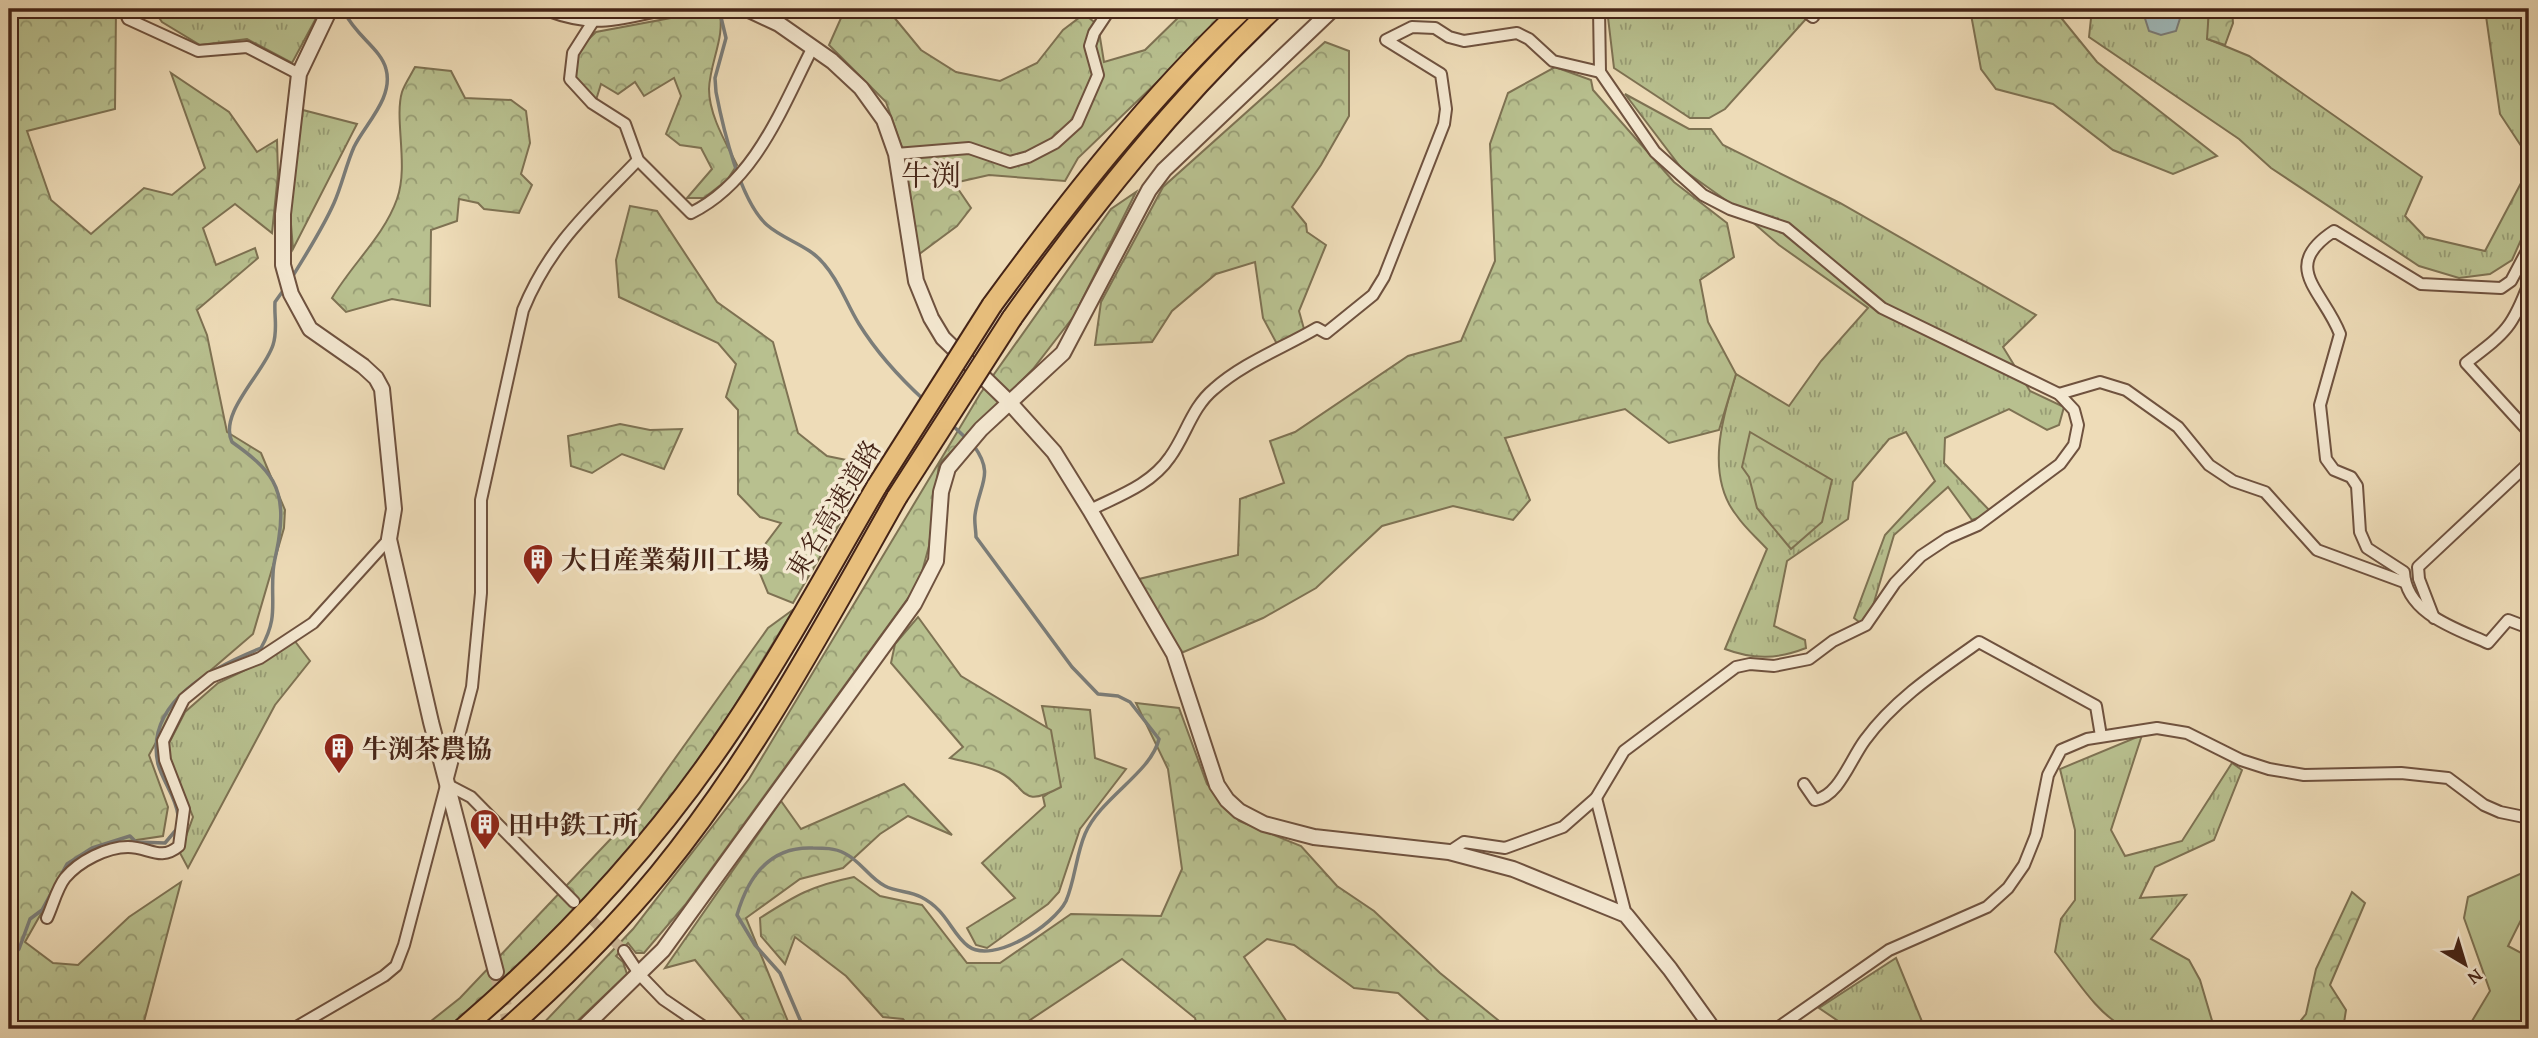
<svg xmlns="http://www.w3.org/2000/svg" width="2538" height="1038" font-family="'Gentium Book Plus','Noto Serif JP',serif">
  <style>
    .grass { fill: url(#grass-tufts); stroke: #7e7253; stroke-width: 2 }
    .forest { fill: url(#forest-crowns); stroke: #7e7253; stroke-width: 2 }
    .green { fill: #b8c08f; stroke: #7e7253; stroke-width: 2 }
    .water { fill: #9fb9ba; stroke: #7b7d79; stroke-width: 2 }
    .lines { fill: none; stroke-linecap: round; stroke-linejoin: round }
    .stream { stroke: #7b7d79; stroke-width: 3.5 }
    .minor-tunnel { stroke: #ccb798; stroke-width: 10; stroke-dasharray: 10 5; stroke-linecap: butt }
    .tertiary-tunnel { stroke: #ccb798; stroke-width: 14; stroke-dasharray: 14 7; stroke-linecap: butt }
    .minor-casing { stroke: #6f523f; stroke-width: 14 }
    .tertiary-casing { stroke: #6f523f; stroke-width: 18 }
    .motorway-casing { stroke: #452417; stroke-width: 23 }
    .minor { stroke: #f4e8d1; stroke-width: 10 }
    .tertiary { stroke: #f4e8d1; stroke-width: 14 }
    .motorway { stroke: #e7be7c; stroke-width: 19 }
    .motorway-bridge-casing { stroke: #452417; stroke-width: 23; stroke-linecap: butt }
    .motorway-bridge { stroke: #e7be7c; stroke-width: 19 }
    .labels { text-anchor: middle; dominant-baseline: central; stroke-width: 7; stroke-linejoin: round; paint-order: stroke }
    .street-label { font-size: 26px; fill: #452417; stroke: #f4e8d1 }
    .poi-label { font-size: 26px; font-weight: bold; fill: #452417; stroke: #f4e8d1; text-anchor: start }
    .quarter-label { font-size: 30px; fill: #452417; stroke: #f4e8d1 }
  </style>
  <defs>
    <pattern id="grass-tufts" width="24" height="20" patternUnits="userSpaceOnUse" patternTransform="scale(1.75)"><rect width="24" height="20" fill="#b8c08f"/><path d="M3 7l-1-3M5 7V3M7 7l1-3M15 17l-1-3M17 17v-4M19 17l1-3" fill="none" stroke="#979c74"/></pattern>
    <pattern id="forest-crowns" width="20" height="18" patternUnits="userSpaceOnUse" patternTransform="scale(1.75)"><rect width="20" height="18" fill="#b8c08f"/><path d="M2 6a3 3 0 1 1 6 0M12 15a3 3 0 1 1 6 0" fill="none" stroke="#979c74"/></pattern>
  </defs>
  <rect width="100%" height="100%" fill="#eedcb8"/>
  <filter id="stains"><feTurbulence type="fractalNoise" baseFrequency=".00286" numOctaves="4"/><feColorMatrix values="0 0 0 0 .2 0 0 0 0 .09 0 0 0 0 .02 0 0 0 .5 -.17"/></filter>
  <radialGradient id="worn" r=".72"><stop offset=".6" stop-color="#630" stop-opacity="0"/><stop offset="1" stop-color="#630" stop-opacity=".3"/></radialGradient>
  <g class="grass">
    <path d="M153,9H321L292,63L247,39L200,45L162,22Z"/>
    <path d="M1607,9H1815L1725,109L1709,118H1690L1614,68Z"/>
    <path d="M2092,9H2209L2208,39L2249,56L2422,177L2405,216L2425,237L2485,251L2529,168V222L2512,260L2490,274L2459,278L2419,266L2271,168L2239,139L2089,37Z"/>
    <path d="M2485,9H2529V158L2500,114Z"/>
    <path d="M1625,94L1689,129H1711L1723,145L1840,203L2036,315L2003,347L2030,391L2064,407L2059,425L2047,430L2009,409L1945,438L1944,463L1992,513L1972,520L1948,487L1894,535L1872,609L1864,626L1854,618L1885,535L1935,481L1906,432L1889,439L1853,482L1848,519L1787,561L1774,626L1805,640L1806,648C1778,659 1754,660 1725,649L1767,549C1757,538 1745,528 1737,516C1705,476 1722,418 1736,374L1789,406L1821,361L1868,308L1779,245L1734,206L1682,169Z"/>
    <path d="M299,109L357,124L293,249L290,212Z"/>
    <path d="M294,640L310,661L275,705L188,868L180,853L193,817L166,749L185,712L218,683L256,665Z"/>
    <path d="M1042,706L1090,710L1095,758L1126,769L1080,829L1059,892L1048,904L987,948L976,945L967,928L1015,898L982,863L1045,806L1043,797L1060,785Z"/>
    <path d="M2142,735L2111,830L2125,856L2182,841L2232,763L2242,770L2214,840L2155,867L2140,898L2186,895L2151,939L2189,960L2200,980L2213,1024C2193,1026 2142,1036 2125,1028C2096,1013 2075,977 2055,952L2061,919L2075,900V830L2060,769Z"/>
    <path d="M1896,958L1923,1024L1909,1029H1850L1819,1008Z"/>
  </g>
  <g class="forest">
    <path d="M9,9H116L115,109L27,131L51,200L91,234L144,188L172,195L205,168L171,73L229,112L257,152L277,140L278,174L272,233L235,204L203,228L216,265L255,248L258,258L197,310L207,335L227,432L261,453L285,510L284,528L253,634L182,695L149,755L168,807L163,836L110,844L68,866L25,942L53,963L78,965L129,917L181,882L142,1029H111L93,1021L68,1029H9Z"/>
    <path d="M719,9C726,37 710,61 709,89C709,115 726,143 737,165L727,180L704,198H687L712,169L701,148L680,145L666,134L681,96L674,78L644,96L635,82L618,94L601,84L596,100L575,87C571,63 578,48 596,32Z"/>
    <path d="M845,9H900L893,16L921,50L956,72L1000,81L1037,63L1063,30L1084,14L1098,25L1104,62L1145,50L1187,9H1233L1078,158L1065,181L989,175L954,183L971,208L957,226L918,255L902,148L886,102L829,45Z"/>
    <path d="M1970,9H2054L2097,62L2217,156L2173,174L2113,150L2053,104L1996,89L1981,69Z"/>
    <path d="M2209,9H2232L2233,23L2225,45L2207,39Z"/>
    <path d="M1325,42L1349,51V116L1321,165L1292,207L1306,224L1307,232L1326,245L1299,311L1304,329L1297,336L1277,344L1263,318L1255,262L1216,274L1172,311L1152,342L1095,345L1101,302L1163,187Z"/>
    <path d="M415,67L451,71L465,98L511,100L526,111L530,143L521,174L532,185L519,213L484,209L478,203L459,199L457,221L431,230L430,306L392,299L346,312L332,298C352,264 384,236 397,199C409,166 394,119 402,92C405,83 411,75 415,67Z"/>
    <path d="M1555,67L1591,80L1593,90L1674,182L1727,223L1734,257L1700,280L1708,322L1736,374L1719,430L1669,443L1625,409L1505,438L1530,500L1513,520L1453,506L1382,526L1316,588L1263,618L1179,654L1135,580L1238,555L1240,499L1284,483L1270,441L1295,432L1408,356L1461,341L1495,261L1490,144L1508,93Z"/>
    <path d="M1136,192L1074,316L1033,369L939,464L929,546L919,583L685,905L644,953H636L628,943L616,956L623,962L627,974L569,1029H538L633,929L749,779L980,394L1111,209Z"/>
    <path d="M630,206L657,211L717,302L773,342L798,433L827,456L866,464L857,494L793,603L768,593L754,559L781,523L760,517L738,494V410L726,397L736,364L718,343L619,297L616,260Z"/>
    <path d="M620,424L650,430L682,429L664,469L622,454L592,473L571,466L568,436Z"/>
    <path d="M1750,432L1832,480L1822,522L1791,549L1757,508L1749,477L1742,467Z"/>
    <path d="M794,609L705,754L603,885L453,1029H421L460,998L639,809L768,628Z"/>
    <path d="M918,617L961,676L1051,730L1061,787C1018,810 1029,787 999,772C984,765 966,762 950,758L963,747L891,663L895,644Z"/>
    <path d="M1136,703L1179,708L1207,784L1239,821L1301,846L1337,886L1374,911L1440,973L1509,1029H1438L1398,993L1354,988L1294,945L1267,939L1244,957L1289,1025V1029H1198L1195,1018L1122,959L1024,1024L1005,1029H911L903,1019L883,1017L846,976L795,937L785,964L761,936L760,918C796,895 811,886 854,877L880,896L922,905L967,963H1000L1071,914L1161,916L1182,869L1168,769Z"/>
    <path d="M904,784L952,835L908,816L880,834L843,868L800,879L746,918L791,1029H745L747,1024L695,960L665,968L781,801L801,829Z"/>
    <path d="M2352,892L2365,903L2330,985L2346,1010L2343,1029H2294L2306,1014L2316,969Z"/>
  </g>
  <path class="green" d="M2529,870V904L2508,946L2529,957V1029H2472V1021L2490,991L2464,918L2468,897Z"/>
  <path class="water" d="M2142,9H2183L2176,31L2161,35L2149,31Z"/>
  <g class="lines">
    <g class="stream">
      <path d="M719,9L726,38L715,78L716,92C723,128 740,201 767,225C784,240 810,246 824,264C840,282 846,303 859,324C877,353 899,377 924,400"/>
      <path d="M291,279C306,254 322,230 334,203C342,185 346,165 354,147C365,124 394,98 386,69C381,49 356,36 345,13L347,9"/>
      <path d="M951,424L968,440"/>
      <path d="M178,815C176,797 163,782 158,764C144,701 214,667 261,648C278,618 271,605 273,574C273,562 278,549 279,537C287,487 270,469 232,442C218,413 264,373 273,345C278,330 274,317 275,302L285,288"/>
      <path d="M9,959L19,949L30,919L42,910L67,864L92,848L130,836L136,842L165,843L176,830"/>
      <path d="M804,1029L780,973L755,945L737,915C748,877 770,846 813,848C823,848 835,848 844,853C861,861 869,878 885,886C896,892 910,891 921,897C947,910 951,933 968,946C993,965 1054,925 1066,901C1075,880 1076,855 1085,834C1100,798 1151,773 1159,739L1130,702L1118,696L1098,694L1072,667L976,537C976,530 974,522 975,515C979,484 995,475 974,446"/>
    </g>
    <path class="minor-tunnel" d="M581,909L624,951"/>
    <path class="tertiary-tunnel" d="M496,972L511,1029"/>
    <g class="minor-casing">
      <g id="minor">
        <path d="M124,9L128,19L198,51L247,47L299,74"/>
        <path d="M1802,9L1813,17L1817,9"/>
        <path d="M594,20L573,53L570,79L592,103L625,124L638,160L691,213C756,181 782,107 813,47"/>
        <path d="M896,154L969,148L1010,162L1028,157L1055,143L1077,123L1098,75L1090,46L1094,33L1110,9"/>
        <path d="M2529,247L2511,281L2501,288L2421,284L2334,231C2279,267 2323,290 2340,334L2320,405L2326,459L2334,470L2351,477L2357,486L2360,532L2367,548L2404,572C2406,614 2457,629 2488,643L2508,620L2529,628"/>
        <path d="M2529,283C2512,329 2505,333 2466,363L2529,432"/>
        <path d="M2059,394L2100,382L2126,390L2178,427L2209,465L2233,481L2265,492L2317,550L2404,582"/>
        <path d="M1090,510C1118,496 1151,485 1170,457C1186,435 1192,407 1214,389C1243,363 1283,348 1317,328L1326,333L1373,295L1384,277L1444,124L1446,109L1441,74L1386,40L1412,27L1435,28L1449,37L1464,41L1517,33L1529,39L1553,61L1600,72"/>
        <path d="M2434,618L2419,579L2418,567L2529,463"/>
        <path d="M1804,784L1815,800C1839,796 1850,760 1865,740C1895,699 1938,671 1979,642L2096,706L2101,736"/>
        <path d="M448,785L471,797L574,902"/>
        <path d="M1596,798L1626,915"/>
        <path d="M1449,852L1464,842L1505,848L1563,827L1596,798L1624,751L1736,667L1750,664L1774,666L1809,659L1833,641L1866,625L1895,583L1921,556L1948,538L1978,525L2060,464L2074,445L2078,425L2074,410L2059,394L1882,308L1786,228L1730,209L1703,195L1655,152L1600,72L1599,9"/>
        <path d="M47,918C53,905 57,888 65,878C79,861 107,847 128,847C149,847 160,862 179,846L184,809L165,760L163,741L184,699L211,677L260,658L313,623L389,539"/>
        <path d="M624,951L640,975L663,999L707,1029"/>
        <path d="M293,1029L384,976L396,966L404,945L472,687L481,593V500L523,310C550,244 590,210 638,160"/>
        <path d="M1776,1029L1889,950L1987,907L2008,888L2024,865L2036,835L2048,775L2061,750L2087,739L2157,728L2187,733L2241,760L2269,769L2304,775L2401,773L2448,778L2484,805L2500,812L2529,818"/>
      </g>
    </g>
    <g class="tertiary-casing">
      <g id="tertiary">
        <path d="M330,9L299,74L283,214V265L291,294L310,329L363,366L376,378L382,389L394,509L389,539L431,722L496,972"/>
        <path d="M549,9C592,25 614,19 657,9"/>
        <path d="M747,9L779,24L832,61L861,88L884,120L896,154L916,281L931,318L943,338L1010,403L1054,452L1090,510L1174,654L1217,785L1227,800L1239,811L1264,824L1314,837L1449,852L1513,869L1626,915L1670,969L1713,1029"/>
        <path d="M582,1029L663,950L914,604L936,561L941,492L948,468L981,429L1063,353L1149,190L1164,170L1333,9"/>
      </g>
    </g>
    <g class="motorway-casing">
      <g id="motorway">
        <path d="M992,305C1069,200 1148,99 1243,9"/>
        <path d="M1012,318C1091,207 1174,103 1273,9"/>
        <path d="M462,1029C566,940 657,841 733,727C785,650 830,566 877,486"/>
        <path d="M507,1029C561,981 613,930 659,874C754,758 824,626 897,497"/>
      </g>
    </g>
    <use href="#minor" class="minor"/>
    <use href="#tertiary" class="tertiary"/>
    <use href="#motorway" class="motorway"/>
    <g class="motorway-bridge-casing">
      <g id="motorway-bridge">
        <path d="M877,486L992,305"/>
        <path d="M897,497L1012,318"/>
      </g>
    </g>
    <use href="#motorway-bridge" class="motorway-bridge"/>
  </g>
  <defs>
    <g id="building-pin" transform="scale(1.575)"><path d="M0 17L-7.5 6A9.5 9.5 0 1 1 7.5 6Z" fill="#8f2418" stroke="#f4e8d1"/><path d="M-4-6H4V6H1V3H-1V6H-4ZM-2.5-4.3h1.7v1.8h-1.7ZM.8-4.3h1.7v1.8H.8ZM-2.5-1h1.7V.8h-1.7ZM.8-1h1.7V.8H.8Z" fill="#fff"/></g>
  </defs>
  <g fill-rule="evenodd">
    <use href="#building-pin" x="538" y="559"/>
    <use href="#building-pin" x="339" y="748"/>
    <use href="#building-pin" x="485" y="824"/>
  </g>
  <g class="labels">
    <g class="street-label">
      <text transform="translate(833 509) rotate(-59)">東名高速道路</text>
    </g>
    <g class="poi-label">
      <text x="561" y="559">大日産業菊川工場</text>
      <text x="362" y="748">牛渕茶農協</text>
      <text x="508" y="824">田中鉄工所</text>
    </g>
    <g class="quarter-label">
      <text x="931" y="175">牛渕</text>
    </g>
  </g>
  <rect width="2538" height="1038" fill="none" stroke="#eedcb8" stroke-width="35"/>
  <rect x="10" y="10" width="2517" height="1017" fill="none" stroke="#452417" stroke-width="3.5"/>
  <rect x="18" y="18" width="2503" height="1003" fill="none" stroke="#452417" stroke-width="2"/>
  <g transform="translate(2465 964) rotate(142)" stroke="#f4e8d1" stroke-width="5" paint-order="stroke">
  <path d="M0-5L12 26L0 18L-12 26Z" fill="#452417"/>
  <text y="-10" font-size="19" font-weight="bold" text-anchor="middle" fill="#452417">N</text>
  </g>
  <rect width="100%" height="100%" filter="url(#stains)"/>
  <rect width="100%" height="100%" fill="url(#worn)"/>
</svg>
